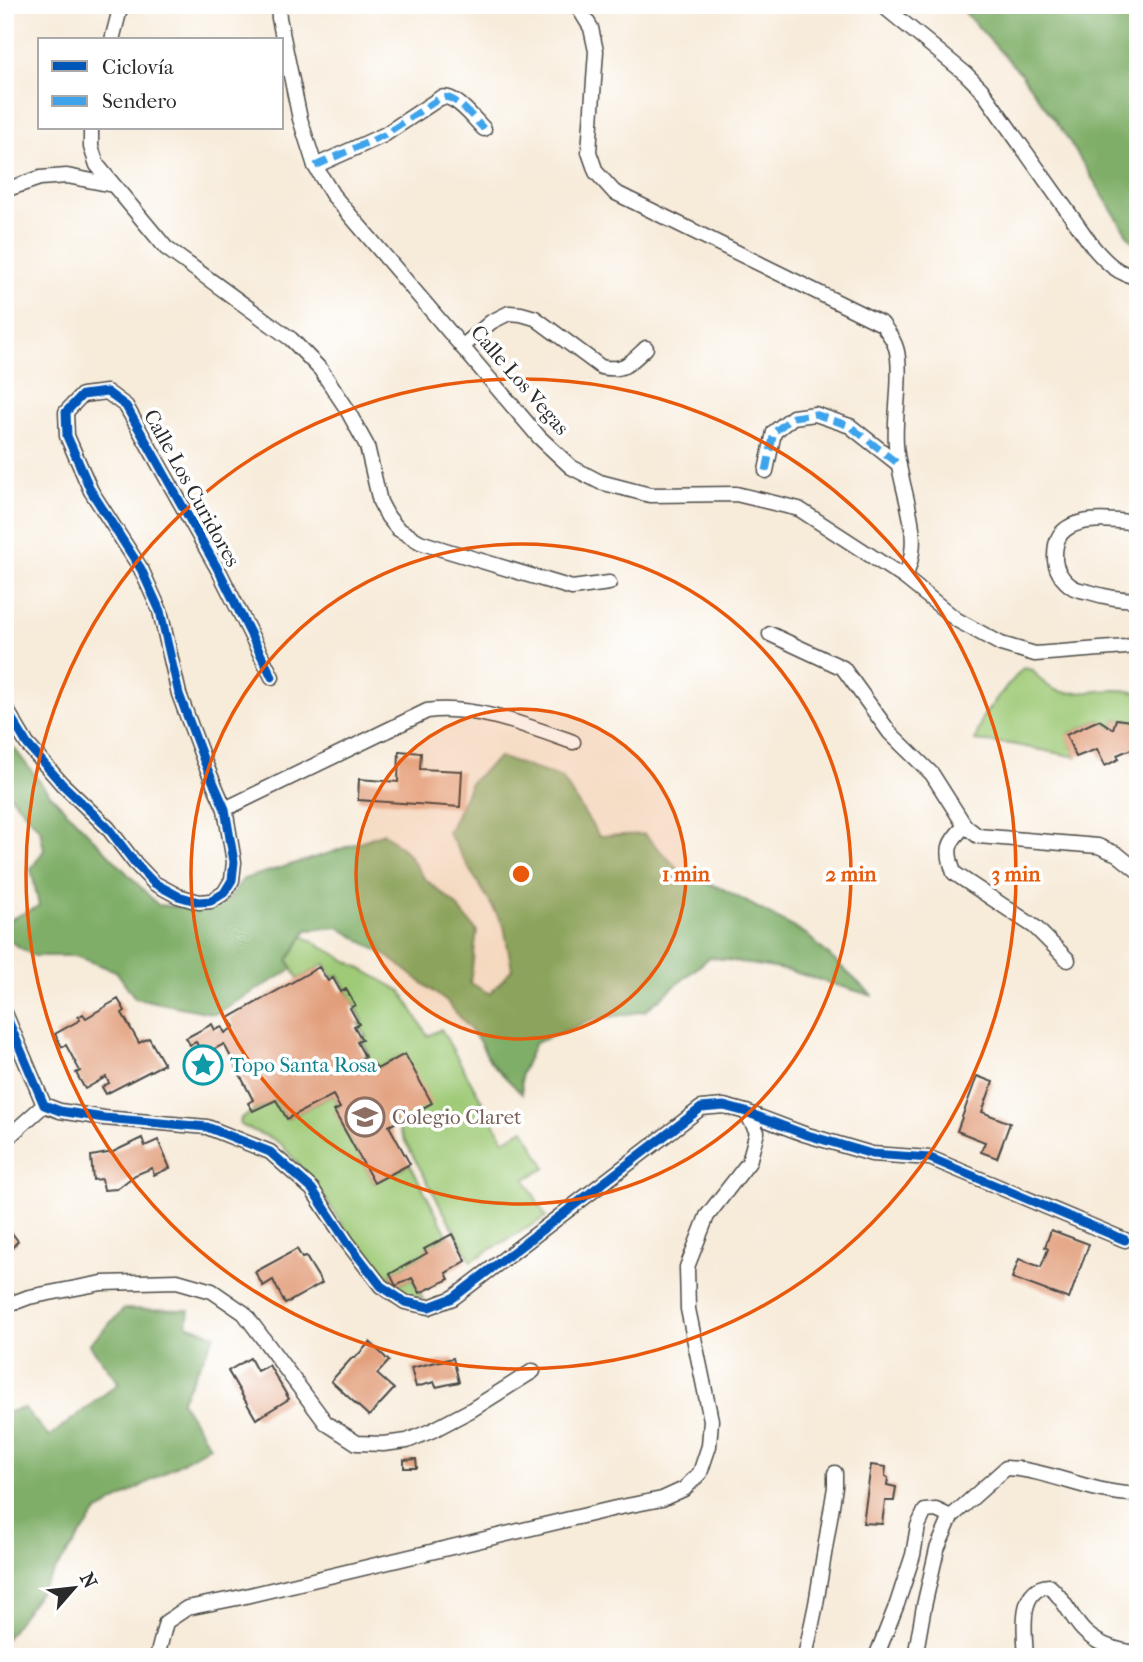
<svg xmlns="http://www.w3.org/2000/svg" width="1143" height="1662" font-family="'IM FELL French Canon',serif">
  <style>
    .green { fill: #9fca77; stroke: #657a51; stroke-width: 2 }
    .forest { fill: #7fae68; stroke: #556c4a; stroke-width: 2 }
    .building { fill: #e29f7b }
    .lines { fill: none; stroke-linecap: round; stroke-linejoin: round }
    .minor-casing { stroke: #4a4845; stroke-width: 17 }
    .minor { stroke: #fff; stroke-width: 14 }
    .quiet { stroke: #3ea3eb; stroke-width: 7; stroke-dasharray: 14 7; stroke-linecap: butt }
    .cycleway-casing { stroke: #fff; stroke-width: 13 }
    .cycleway { stroke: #0057b8; stroke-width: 9 }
    .ring { fill: none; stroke: #e8590c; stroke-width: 3.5 }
    .labels { text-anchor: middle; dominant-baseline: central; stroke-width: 7; stroke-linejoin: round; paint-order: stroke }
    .street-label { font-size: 21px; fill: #2b2b2b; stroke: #fff }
    .culture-label { font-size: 21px; fill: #0d838f; stroke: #fff; text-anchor: start }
    .education-label { font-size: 21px; fill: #785e54; stroke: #fff; text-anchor: start }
    .centre { fill: #e8590c; stroke: #fff; stroke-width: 3.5 }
    .ring-label { font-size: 21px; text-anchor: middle; font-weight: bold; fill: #e8590c; stroke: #fff; stroke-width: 7; stroke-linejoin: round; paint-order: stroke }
  </style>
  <rect width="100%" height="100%" fill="#fff"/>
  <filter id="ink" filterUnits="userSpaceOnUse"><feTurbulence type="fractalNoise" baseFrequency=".0143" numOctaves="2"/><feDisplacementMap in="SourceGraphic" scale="14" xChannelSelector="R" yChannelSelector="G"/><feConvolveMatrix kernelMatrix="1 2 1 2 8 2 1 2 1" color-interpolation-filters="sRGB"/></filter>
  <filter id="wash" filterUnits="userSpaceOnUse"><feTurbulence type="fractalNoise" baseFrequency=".00686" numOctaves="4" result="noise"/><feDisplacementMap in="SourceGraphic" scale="28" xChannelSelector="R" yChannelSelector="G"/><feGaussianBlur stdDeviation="1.57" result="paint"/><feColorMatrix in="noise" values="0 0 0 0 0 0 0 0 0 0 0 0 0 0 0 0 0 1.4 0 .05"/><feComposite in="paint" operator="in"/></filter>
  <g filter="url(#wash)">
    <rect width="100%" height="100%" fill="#f7ebd9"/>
    <g class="green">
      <path d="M1023,668L1033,670C1060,712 1097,681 1138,693V722L1116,719L1113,729L1099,720L1067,735L1076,757L1011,744L975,741L982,718L998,697Z"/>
      <path d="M303,936L401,991L428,1036L441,1029L504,1140L524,1129L546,1168L525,1179L546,1217L471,1261L395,1123L405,1054L377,1069L374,1064L363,1068L358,1060L369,1054L362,1040L366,1037L359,1024L363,1021L339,975L333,978L325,964L298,979L288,960Z"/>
      <path d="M333,1095L340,1108L335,1112L374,1183L410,1164L448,1236L425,1249L427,1253L390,1274L396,1286L412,1278L423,1299L392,1295L312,1180L282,1145L273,1139L240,1125L241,1118L276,1100L287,1119Z"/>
    </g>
    <g class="forest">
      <path d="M958,5H1138V247L1128,236L1064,133L1020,73Z"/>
      <path d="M5,736L46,790L158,905L199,909L228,900L243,879L330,853L384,833L407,853L425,879L456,905L477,931L470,983L490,994L512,969L504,926L448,833L471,782L499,757L562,778L599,836L644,834L684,875L723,889L806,934L873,996L790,971L710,957L645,1011L593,1020L535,1043L521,1074L522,1094L491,1063L478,1039L448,1003L390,958L338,927L307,930L288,960L293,969L215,1014L135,998L116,971L75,956H34L6,939L9,920L39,906L31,869L44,850L40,829L5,790Z"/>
      <path d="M124,1309L189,1310L187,1325L215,1335L181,1401L210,1446L97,1512L5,1640V1413L24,1408L49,1437L119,1383L89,1344Z"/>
    </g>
    <g id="blocks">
      <g class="building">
        <path d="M1116,719L1138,722V761L1131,749L1117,755L1119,759L1105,766L1097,749L1076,757L1066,735L1099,720L1113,729Z"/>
        <path d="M399,751L421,753L420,769L462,771L460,807L358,800L359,779L398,782Z"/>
        <path d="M319,967L328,981L333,978L341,992L346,989L355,1005L350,1008L359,1024L354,1026L362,1040L357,1042L365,1057L358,1060L363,1068L374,1064L377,1069L405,1054L432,1103L389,1126L410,1164L374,1183L334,1111L340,1108L333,1095L287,1119L276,1100L253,1111L248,1103L253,1100L224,1044L203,1055L196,1042L190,1045L186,1038L212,1024L215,1030L222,1027L225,1033L234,1027L229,1018Z"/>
        <path d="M118,999L125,1011L122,1013L139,1043L149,1038L164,1064L106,1094L102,1087L109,1083L106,1077L85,1089L76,1073L80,1071L66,1045L62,1047L55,1034L80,1020L78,1017L83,1014L86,1018Z"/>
        <path d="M977,1076L993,1082L982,1112L1010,1123L997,1158L981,1152L985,1142L957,1131Z"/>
        <path d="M142,1138L145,1146L158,1140L170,1168L154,1175L152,1168L135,1175L117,1189L104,1190L102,1179L93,1180L91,1156L113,1152Z"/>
        <path d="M5,1224L18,1241L5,1256Z"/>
        <path d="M1051,1230L1089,1244L1069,1299L1012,1278L1019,1259L1041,1267L1048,1249L1045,1247Z"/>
        <path d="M452,1234L466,1261L446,1273L449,1279L420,1293L412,1278L396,1286L390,1274L427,1253L424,1249Z"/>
        <path d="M297,1249L302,1258L306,1257L322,1283L285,1304L273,1280L263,1286L255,1272Z"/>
        <path d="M370,1342L389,1361L377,1374L394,1389L369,1416L331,1381L352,1358H355Z"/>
        <path d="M250,1358L257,1371L269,1365L289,1399L256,1419L228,1371Z"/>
        <path d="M453,1358L459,1382L436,1387L434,1382L416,1387L411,1368Z"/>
        <path d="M416,1459L417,1468H404V1460Z"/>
        <path d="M871,1465L886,1467L885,1476L888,1478L887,1485L896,1487L894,1501H885L882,1524L863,1523Z"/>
      </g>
    </g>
  </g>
  <g filter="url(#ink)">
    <use href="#blocks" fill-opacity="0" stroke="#4a4845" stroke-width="2"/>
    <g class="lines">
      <g class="minor-casing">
        <g id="minor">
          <path d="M278,5L279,18L300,119L315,166L332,194L539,437L571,467L600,482L650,495L736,494L799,509L905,578L957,620L1001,644L1035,654L1126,647L1138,644"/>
          <path d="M577,5L591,28L596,51L589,152L596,172L614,192L882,324C890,335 897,344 898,358C901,386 894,416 896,445C898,478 917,521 912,552C911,561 908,570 905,578"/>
          <path d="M882,5L966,74L981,89L1093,247C1105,261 1118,275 1138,277"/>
          <path d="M112,40L121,5"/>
          <path d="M91,128V147L97,165L166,248L291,339L321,370L345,406L367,446L380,502L388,517L398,529L420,542L445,550L572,588L609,583"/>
          <path d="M315,166L384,135L440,98C455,93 473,118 484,129"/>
          <path d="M5,190L40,178L67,176L113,185"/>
          <path d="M462,347L491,322L509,313L521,314L535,318L601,367C624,372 630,363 646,348"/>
          <path d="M766,471L774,432L793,417L815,414L850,426L897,463"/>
          <path d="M1138,523C1116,521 1075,514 1060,535C1056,541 1055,549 1055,556C1054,568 1063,582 1074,588C1078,590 1085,591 1089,592C1108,598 1119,599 1138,600"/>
          <path d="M770,634L843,668L890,733L932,774L965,826L978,836L1098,846L1117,854L1138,871"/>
          <path d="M5,707L27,744L62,784L108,828L135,863L154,883L178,896L199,902L211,901L224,893L232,880L234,862L225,809L204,761L179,694L160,611L141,569L91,491L67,436L66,412L82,395L107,392L126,406L220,573L272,677"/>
          <path d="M225,809L427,711C473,704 530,727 573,742"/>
          <path d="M965,826C947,843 946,850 954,873L1035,927L1068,960"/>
          <path d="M5,1013L44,1105L60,1111L104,1118L207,1127L270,1152L312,1189L347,1242L381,1286L405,1302L429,1307L453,1298L701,1108L724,1106L746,1112L804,1134L872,1154L930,1158L1125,1240"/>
          <path d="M5,1140L44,1105"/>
          <path d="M5,1306L29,1297L102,1283L177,1281L212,1291L244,1313L326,1423L357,1443L383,1444L407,1441L433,1430L471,1410L533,1371"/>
          <path d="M157,1657L166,1622L187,1608L237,1598L616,1508L662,1499L684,1489L700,1473L709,1446L711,1420L688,1309L687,1267L707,1216L749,1162L757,1132L746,1112"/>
          <path d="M805,1657L816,1604L835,1487V1473"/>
          <path d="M876,1657L897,1604L913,1555L918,1526L925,1511L936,1510L951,1517"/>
          <path d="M915,1657L924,1606L937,1549L951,1517L1006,1468C1051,1470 1093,1495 1138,1494"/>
          <path d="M1026,1657C1025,1634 1017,1588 1049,1586C1064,1598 1070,1616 1083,1630C1097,1645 1118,1651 1138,1653"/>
        </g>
      </g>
      <use href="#minor" class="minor"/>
      <g class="quiet">
        <path d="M315,166L384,135L440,98C455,93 473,118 484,129"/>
        <path d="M766,471L774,432L793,417L815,414L850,426L897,463"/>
      </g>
      <g class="cycleway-casing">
        <g id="cycleway">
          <path d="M5,707L27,744L62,784L108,828L135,863L154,883L178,896L199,902L211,901L224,893L232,880L234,862L225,809L204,761L179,694L160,611L141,569L91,491L67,436L66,412L82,395L107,392L126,406L220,573L272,677"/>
          <path d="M5,1013L44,1105L60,1111L104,1118L207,1127L270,1152L312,1189L347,1242L381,1286L405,1302L429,1307L453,1298L701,1108L724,1106L746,1112L804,1134L872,1154L930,1158L1125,1240"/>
        </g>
      </g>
      <use href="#cycleway" class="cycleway"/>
    </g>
  </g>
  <circle cx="521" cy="874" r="165" fill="#e8590c" fill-opacity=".12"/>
  <g class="ring">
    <circle cx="521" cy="874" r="165"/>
    <circle cx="521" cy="874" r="330"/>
    <circle cx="521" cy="874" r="495"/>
  </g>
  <defs>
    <g id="sight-ring" transform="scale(2.0125)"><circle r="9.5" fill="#fff" stroke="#0f9aa8" stroke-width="1.5"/><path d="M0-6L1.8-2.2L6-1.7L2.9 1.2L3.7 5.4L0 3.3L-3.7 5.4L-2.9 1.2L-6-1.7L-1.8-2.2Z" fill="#0f9aa8"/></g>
    <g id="school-ring" transform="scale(2.0125)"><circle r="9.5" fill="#fff" stroke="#8d6e63" stroke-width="1.5"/><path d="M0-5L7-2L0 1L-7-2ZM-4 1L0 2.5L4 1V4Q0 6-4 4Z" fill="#8d6e63"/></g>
  </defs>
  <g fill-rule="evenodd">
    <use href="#sight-ring" x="203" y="1065"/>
    <use href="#school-ring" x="365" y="1117"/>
  </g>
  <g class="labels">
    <g class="street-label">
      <text transform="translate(520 380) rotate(49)">Calle Los Vegas</text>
      <text transform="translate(192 488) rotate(61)">Calle Los Curidores</text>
    </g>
    <g class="culture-label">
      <text x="230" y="1065">Topo Santa Rosa</text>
    </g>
    <g class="education-label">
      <text x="392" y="1117">Colegio Claret</text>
    </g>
  </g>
  <circle cx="521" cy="874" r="10" class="centre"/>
  <g class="ring-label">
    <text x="686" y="881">1 min</text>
    <text x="851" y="881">2 min</text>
    <text x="1016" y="881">3 min</text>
  </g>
  <rect width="1143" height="1662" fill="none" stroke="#fff" stroke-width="28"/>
  <rect x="38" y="38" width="245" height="91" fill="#ffffff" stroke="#aaaaaa" stroke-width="2"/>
  <rect x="52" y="61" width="35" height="10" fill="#0057b8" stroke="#aaaaaa" stroke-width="2"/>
  <text x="102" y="74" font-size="21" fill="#2b2b2b">Ciclovía</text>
  <rect x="52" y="96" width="35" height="10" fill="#3ea3eb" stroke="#aaaaaa" stroke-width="2"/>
  <text x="102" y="108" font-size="21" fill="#2b2b2b">Sendero</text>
  <g transform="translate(74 1588) rotate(62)" stroke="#ffffff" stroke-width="5" paint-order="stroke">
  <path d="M0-5L12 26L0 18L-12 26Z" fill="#2b2b2b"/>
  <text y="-10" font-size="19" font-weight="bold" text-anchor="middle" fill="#2b2b2b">N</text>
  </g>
</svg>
